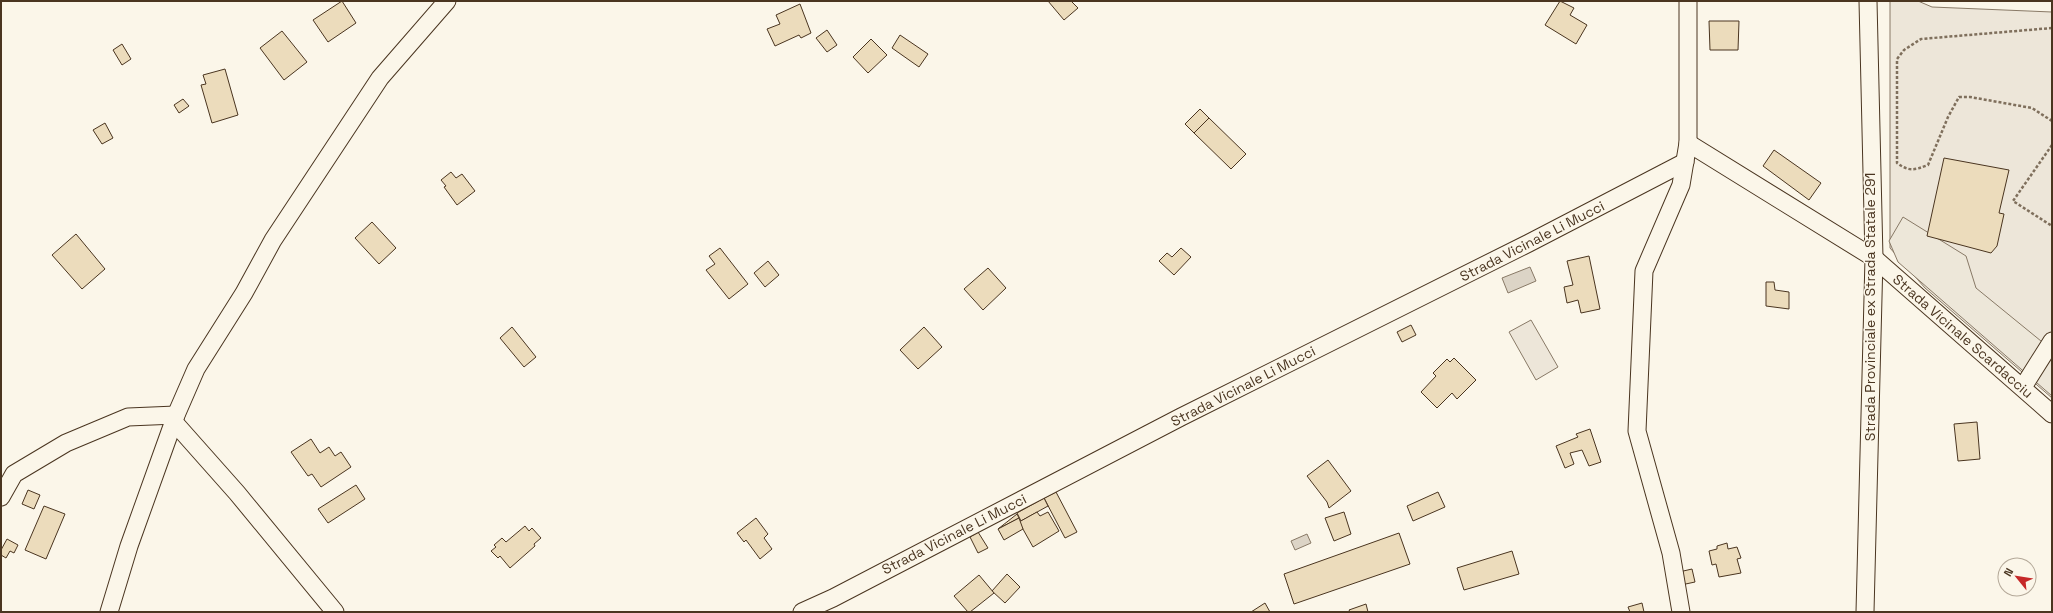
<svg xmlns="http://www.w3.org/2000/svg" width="2053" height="613" font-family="'Space Grotesk',sans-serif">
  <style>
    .garden { fill: #ede6d9; stroke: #887966 }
    .parking { fill: #ede7d9; stroke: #887966 }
    .water { fill: #dcd4c6; stroke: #887966 }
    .building { fill: #ecdcbc; stroke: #4a3520 }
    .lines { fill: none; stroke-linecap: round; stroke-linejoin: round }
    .minor-casing { stroke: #4a3520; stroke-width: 19 }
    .path { stroke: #7f6f5c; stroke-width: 2.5; stroke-dasharray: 3 2; stroke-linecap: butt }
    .minor { stroke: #fbf6e9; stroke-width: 17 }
    .labels { text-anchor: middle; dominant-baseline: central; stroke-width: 3; stroke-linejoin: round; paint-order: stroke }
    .street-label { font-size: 14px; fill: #4a3520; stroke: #fbf6e9 }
  </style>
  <rect width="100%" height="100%" fill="#fbf6e9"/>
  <g class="garden">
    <path d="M1890,1H1918L1932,7L2052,12V398L1925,288L1890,248Z"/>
    <path d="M1531,320L1558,367L1536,380L1509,332Z"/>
  </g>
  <path class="parking" d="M1903,217L1966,256L1976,288L2052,350V396L1898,262L1889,241Z"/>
  <g class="water">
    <path d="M1530,267L1536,281L1508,293L1502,278Z"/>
    <path d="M1307,534L1311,543L1295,550L1291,541Z"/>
  </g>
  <g class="building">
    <path d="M342,1L356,23L328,42L313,20Z"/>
    <path d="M1048,1H1071L1078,8L1064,20Z"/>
    <path d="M1560,1L1574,8L1570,15L1587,25L1576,44L1545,25Z"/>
    <path d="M800,4L811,33L801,38L799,35L775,46L767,29L780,24L776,15Z"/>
    <path d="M1709,21H1739L1738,50H1710Z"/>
    <path d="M827,30L837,45L827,52L816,38Z"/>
    <path d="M282,31L307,62L284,80L260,48Z"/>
    <path d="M900,35L928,54L919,67L892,48Z"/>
    <path d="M871,39L887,55L868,73L853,57Z"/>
    <path d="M122,44L131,59L122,65L113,50Z"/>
    <path d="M225,69L238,115L212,123L201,85L206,84L203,75Z"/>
    <path d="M183,99L189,106L179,113L174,105Z"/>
    <path d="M1200,109L1209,118L1194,133L1185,124Z"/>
    <path d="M1209,118L1246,154L1231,169L1194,133Z"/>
    <path d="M105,123L113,138L102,144L93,130Z"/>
    <path d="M1774,150L1821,183L1809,200L1763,166Z"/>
    <path d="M1944,158L2009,170L1999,213L2004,214L1997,246L1991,253L1927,236Z"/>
    <path d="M451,172L456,178L462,174L475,191L457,205L444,187L446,186L441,180Z"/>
    <path d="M372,222L396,248L379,264L355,238Z"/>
    <path d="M76,234L105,269L82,289L52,255Z"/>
    <path d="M720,248L748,284L729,299L706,270L715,264L709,256Z"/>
    <path d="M1181,248L1191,257L1174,275L1159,261L1167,253L1172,257Z"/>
    <path d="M1589,256L1600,309L1581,313L1578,300L1567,303L1564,287L1573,285L1567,261Z"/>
    <path d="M768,261L779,275L765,287L754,273Z"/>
    <path d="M988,268L1006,288L983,310L964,289Z"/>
    <path d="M1766,282H1774L1775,290L1789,292V309L1766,306Z"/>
    <path d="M1411,325L1416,335L1402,342L1397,332Z"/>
    <path d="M512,327L536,357L524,367L500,338Z"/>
    <path d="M924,327L942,347L918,369L900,350Z"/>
    <path d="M1454,358L1476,380L1457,399L1452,393L1437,408L1421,392L1436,376L1433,373L1447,359L1450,362Z"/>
    <path d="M1977,422L1980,459L1958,461L1954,424Z"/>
    <path d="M1590,429L1601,462L1589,466L1582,450L1570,453L1574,464L1565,468L1556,446L1578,437L1576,434Z"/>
    <path d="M311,439L320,453L329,447L335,456L341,452L351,467L321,487L312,474L308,476L291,452Z"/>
    <path d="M1328,460L1351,491L1329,508L1327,502L1307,476Z"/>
    <path d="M356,485L365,499L328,523L318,509Z"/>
    <path d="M28,490L40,495L34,509L22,504Z"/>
    <path d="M1056,492L1077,532L1065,538L1044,498Z"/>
    <path d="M1438,492L1445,507L1413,521L1407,506Z"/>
    <path d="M1044,498L1048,506L1021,521L1017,513Z"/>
    <path d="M44,506L65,514L46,559L25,550Z"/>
    <path d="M1037,512L1040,516L1048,512L1059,531L1033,547L1019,522Z"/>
    <path d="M1344,512L1351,534L1334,541L1325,518Z"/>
    <path d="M1017,514L1019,518L998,529Z"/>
    <path d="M756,518L768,534L764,538L772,549L760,559L746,540L744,542L737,533Z"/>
    <path d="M1019,518L1023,529L1004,540L998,529Z"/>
    <path d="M525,526L529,531L532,528L541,538L534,544L535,546L510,568L500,556L498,558L491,551L496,547L494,545L502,538L506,542Z"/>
    <path d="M978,532L988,548L978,553L970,537Z"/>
    <path d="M1399,533L1410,564L1294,604L1284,574Z"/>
    <path d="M7,539L18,545L14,553L10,551L6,558L1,555V550Z"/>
    <path d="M1727,543L1728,549L1737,547L1741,558L1737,559L1741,573L1719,577L1716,564L1712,565L1709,551L1717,549V546Z"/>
    <path d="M1512,551L1519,574L1464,590L1457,568Z"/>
    <path d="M1692,569L1695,582L1681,585L1679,572Z"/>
    <path d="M1007,574L1020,587L1005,603L992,591Z"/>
    <path d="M979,575L994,593L970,612H968L954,596Z"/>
    <path d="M1265,603L1270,612H1251Z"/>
    <path d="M1642,603L1644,612H1630L1628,607Z"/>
    <path d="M1366,604L1368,612H1350L1349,610Z"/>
  </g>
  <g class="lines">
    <g class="minor-casing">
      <g id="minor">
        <path d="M1688,143L1874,258L2052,414"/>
        <path d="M2023,387L2052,341"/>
        <path d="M174,422L237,493L335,612"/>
        <path d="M1,497L14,474L66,443L128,417L176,415"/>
        <path d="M109,612L129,546L176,415L196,369L244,293L273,240L380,78L447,1"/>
        <path d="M802,612L833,598L1181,417L1529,243L1685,162"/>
        <path d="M1681,612L1671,553L1637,431L1644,271L1681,185L1688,143V1"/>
        <path d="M1865,612L1874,258L1868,1"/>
      </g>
    </g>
    <g class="path">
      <path d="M2052,28L1921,39L1904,50L1897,59V163C1909,172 1915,170 1928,165L1948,117L1959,97H1970L2032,108L2052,121"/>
      <path d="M2052,145L2013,201L2052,226"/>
    </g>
    <use href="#minor" class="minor"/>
  </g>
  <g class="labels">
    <g class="street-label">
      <text transform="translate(1532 241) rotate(-27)">Strada Vicinale Li Mucci</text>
      <text transform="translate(1870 307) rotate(-90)">Strada Provinciale ex Strada Statale 291</text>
      <text transform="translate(1963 336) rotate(41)">Strada Vicinale Scardacciu</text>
      <text transform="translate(1243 386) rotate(-27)">Strada Vicinale Li Mucci</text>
      <text transform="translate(954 534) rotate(-27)">Strada Vicinale Li Mucci</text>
    </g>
  </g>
  <rect width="2053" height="613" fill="none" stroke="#4a3520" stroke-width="4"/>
  <g transform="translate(2017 577) rotate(300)"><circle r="19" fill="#fbf6e9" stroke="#b4a999"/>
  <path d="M0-3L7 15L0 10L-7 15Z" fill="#c62828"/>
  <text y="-6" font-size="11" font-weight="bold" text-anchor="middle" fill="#4a3520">N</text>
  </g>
</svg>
